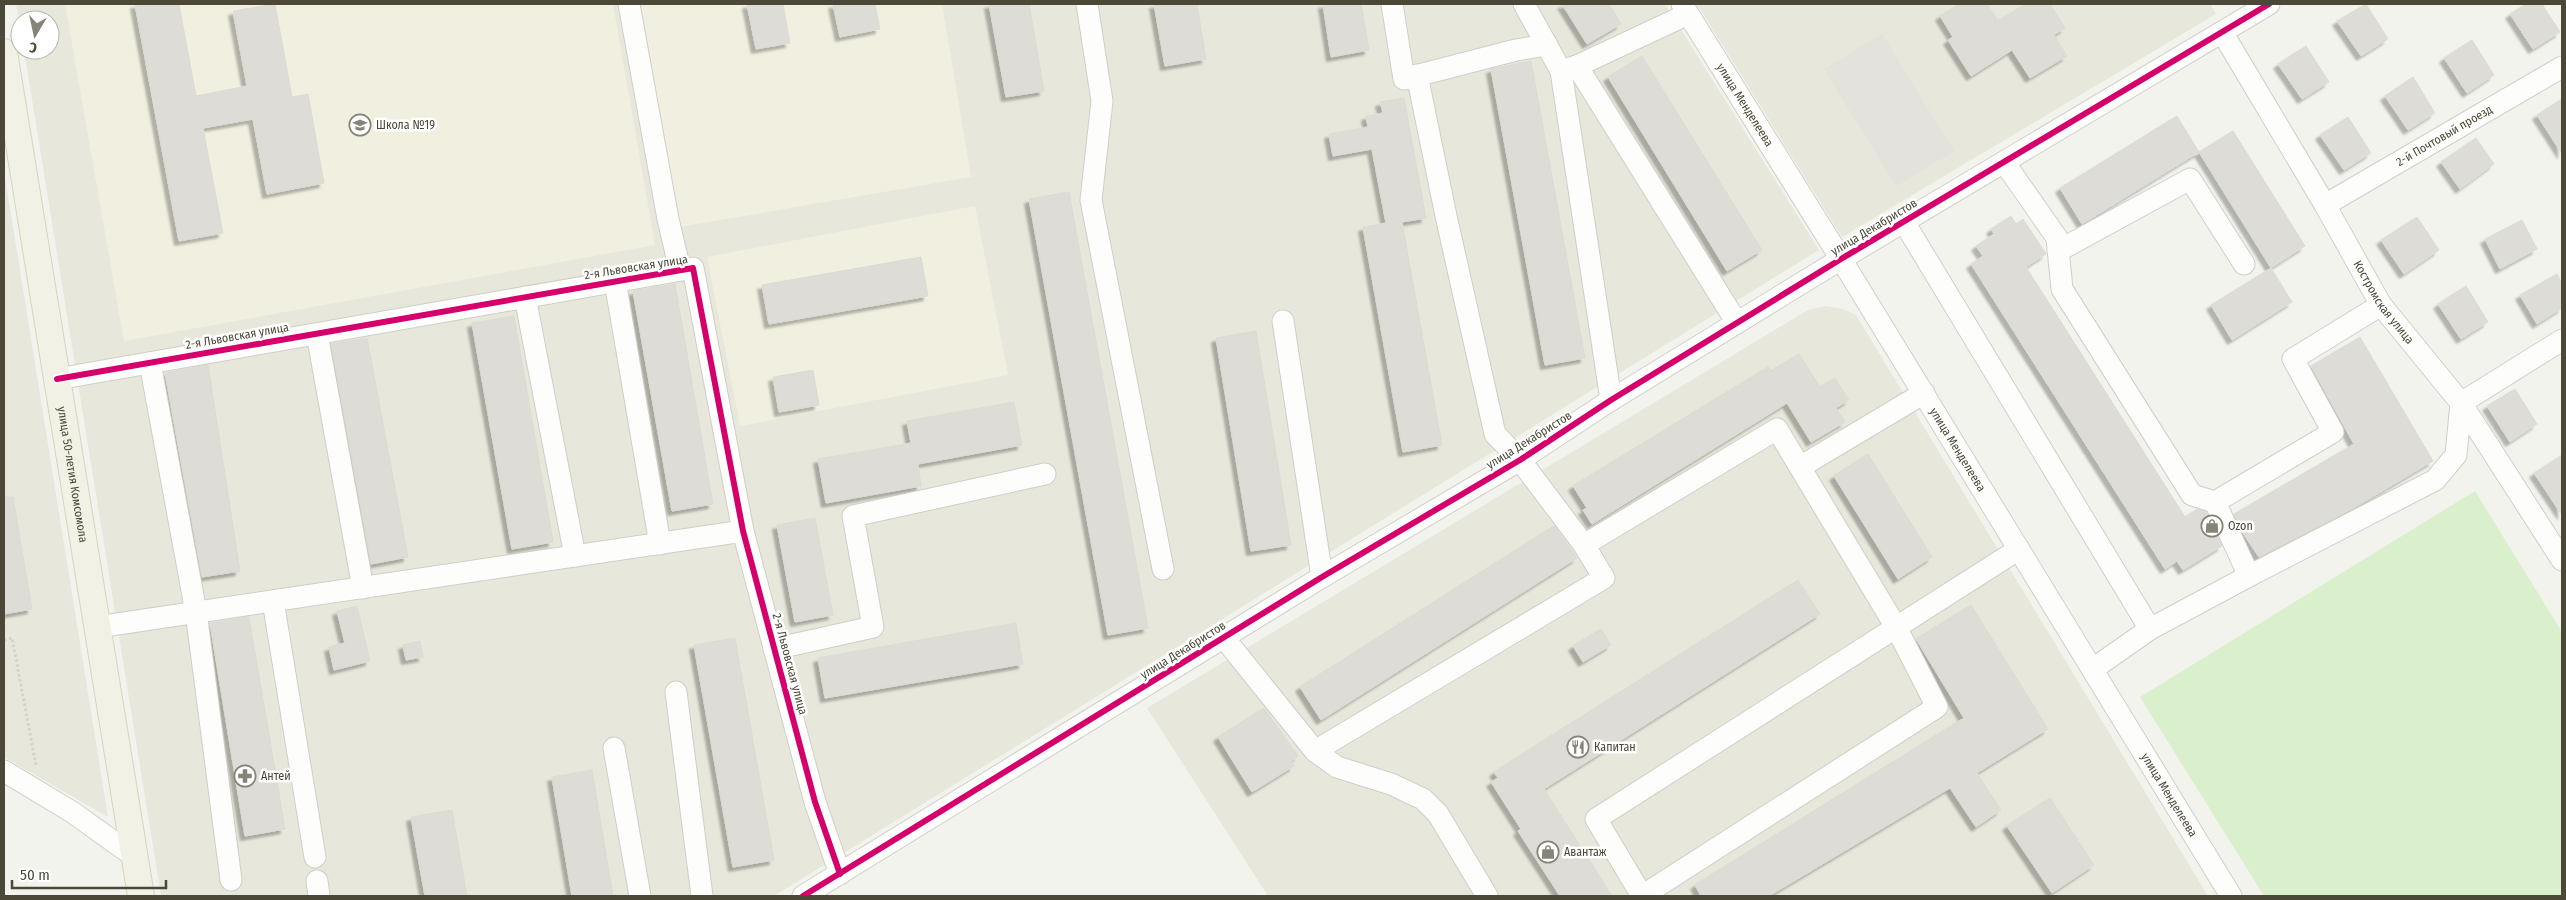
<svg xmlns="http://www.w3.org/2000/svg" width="2566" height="900" font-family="'Fira Sans Condensed',sans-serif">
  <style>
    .residential { fill: #e8e7db }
    .education { fill: #f1f0e0 }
    .green { fill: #daf0cc }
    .parking { fill: #e3e2dc }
    .building { fill: #dddcd6; stroke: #dcdbd3; filter: url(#shadow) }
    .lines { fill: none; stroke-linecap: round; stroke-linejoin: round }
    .minor-casing { stroke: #d0cec8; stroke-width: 23 }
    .major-casing { stroke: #d7d5ba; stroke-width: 28 }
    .path { stroke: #d3d3cc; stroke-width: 3; stroke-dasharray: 2.5 2.5; stroke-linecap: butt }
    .minor { stroke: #fdfdfc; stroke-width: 21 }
    .major { stroke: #f2f1e6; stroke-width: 26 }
    .cycleway-casing { stroke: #fff; stroke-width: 9 }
    .cycleway { stroke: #d6006c; stroke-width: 6 }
    .labels { text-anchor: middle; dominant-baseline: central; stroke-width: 5; stroke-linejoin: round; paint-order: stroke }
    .street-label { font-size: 12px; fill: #4c4837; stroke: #fff }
    .poi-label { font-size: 12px; fill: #4c4837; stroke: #fff; text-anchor: start }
  </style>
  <defs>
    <filter id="shadow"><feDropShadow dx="-4.5" dy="4.5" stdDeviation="1" flood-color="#0004"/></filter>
  </defs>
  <rect width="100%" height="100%" fill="#f3f3ee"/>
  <g class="residential">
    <path d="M16,4H1665L1819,250L774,896H161L24,50H50V20H20V28Z"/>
    <path d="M1697,4H2210L2216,14L1842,237Z"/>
    <path d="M4,171L108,817L4,757Z"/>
    <path d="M1826,306L1843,309L1856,315L2208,896H1268L1147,708L1808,310Z"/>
  </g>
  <g class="education">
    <path d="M65,4H613L655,245L124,341Z"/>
    <path d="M641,4H942L971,177L679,227Z"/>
    <path d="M975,206L1008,375L740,426L707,257Z"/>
  </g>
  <path class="green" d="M2475,491L2562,632V896H2264L2140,697Z"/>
  <path class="parking" d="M1882,34L1954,151L1896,186L1824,69Z"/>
  <g class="building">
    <path d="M135,4H179L196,96L247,86L233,11L275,4L292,97L308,94L324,183L267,194L253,119L203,128L223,233L179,241Z"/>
    <path d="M747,4H783L790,43L756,49Z"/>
    <path d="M833,4H875L880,29L840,37Z"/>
    <path d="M989,4H1029L1044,91L1006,97Z"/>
    <path d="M1154,4H1197L1206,59L1165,66Z"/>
    <path d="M1323,4H1361L1369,50L1331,57Z"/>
    <path d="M1562,4H1609L1621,24L1587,44Z"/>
    <path d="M1960,4H1987L1998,21L2026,4H2050L2065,28L2054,35L2067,56L2030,78L2012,50L1971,76L1948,40L1953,37L1940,16Z"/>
    <path d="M2366,4L2388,39L2361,56L2337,21Z"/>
    <path d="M2526,4H2542L2560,32L2533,49L2510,14Z"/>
    <path d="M2472,40L2494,75L2467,93L2444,58Z"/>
    <path d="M2306,46L2329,82L2302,99L2278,64Z"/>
    <path d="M1642,56L1762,250L1727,271L1608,77Z"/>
    <path d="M1531,61L1585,358L1545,365L1491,69Z"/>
    <path d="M2413,77L2435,113L2408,130L2385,96Z"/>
    <path d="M1404,98L1426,218L1402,222L1442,445L1403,452L1363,227L1386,223L1372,149L1333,156L1329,134L1368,127L1366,116L1383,113L1380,102Z"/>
    <path d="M2562,99V154L2537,115Z"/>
    <path d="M2177,116L2199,152L2082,224L2060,188Z"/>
    <path d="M2348,117L2371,153L2344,170L2320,135Z"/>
    <path d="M2233,131L2305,246L2271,268L2199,152Z"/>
    <path d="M2476,138L2494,164L2460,189L2441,162Z"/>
    <path d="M1069,192L1148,628L1108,635L1029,199Z"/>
    <path d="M2011,216L2016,224L2023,219L2046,254L2026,267L2185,517L2197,509L2206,512L2222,546L2183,570L2177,561L2165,569L1971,264L1983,256L1976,246L1994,234L1991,229Z"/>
    <path d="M2417,217L2439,250L2404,274L2381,240Z"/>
    <path d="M2522,220L2537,249L2500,269L2485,239Z"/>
    <path d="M921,257L928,296L769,324L762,285Z"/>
    <path d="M2271,268L2292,302L2232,340L2211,305Z"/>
    <path d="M2557,274L2562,284V308L2537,324L2520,295Z"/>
    <path d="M675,284L713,504L672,511L633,291Z"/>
    <path d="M2466,286L2488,322L2461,339L2438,304Z"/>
    <path d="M514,316L553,542L512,549L472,323Z"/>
    <path d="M1256,331L1291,545L1251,551L1216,338Z"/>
    <path d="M2360,337L2433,461L2352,509L2259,557L2243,533L2234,514L2354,444L2311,366Z"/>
    <path d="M367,338L408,557L371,564L331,344Z"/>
    <path d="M1799,354L1820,387L1835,378L1849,400L1836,408L1845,422L1811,442L1787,403L1592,524L1583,510L1587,508L1573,486L1768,367L1771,371Z"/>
    <path d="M208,365L240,571L202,577L165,373Z"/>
    <path d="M813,370L819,405L779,412L773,377Z"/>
    <path d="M2515,389L2537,424L2510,442L2487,406Z"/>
    <path d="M1014,402L1022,445L918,464L921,486L826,503L818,459L911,443L907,421Z"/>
    <path d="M1868,454L1932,557L1898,579L1834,476Z"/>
    <path d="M2562,455V515L2534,473Z"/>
    <path d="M4,497H13L32,609L4,614Z"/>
    <path d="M815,518L833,615L795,622L777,525Z"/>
    <path d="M1554,526L1577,558L1321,720L1300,687Z"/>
    <path d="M1798,580L1820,614L1544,789L1612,896H1560L1518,831L1521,829L1491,782L1498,778L1494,772Z"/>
    <path d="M1971,605L2048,729L1977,773L2001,810L1976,827L1950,788L1769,896H1701L1695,885L1964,718L1916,639Z"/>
    <path d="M357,606L370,661L334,670L329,647L345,643L337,611Z"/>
    <path d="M249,617L285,829L245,836L210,623Z"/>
    <path d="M1016,623L1023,664L825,698L818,658Z"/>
    <path d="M1601,629L1611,645L1583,662L1573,646Z"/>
    <path d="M735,638L774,860L733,867L694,645Z"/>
    <path d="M420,641L423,657L406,660L403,645Z"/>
    <path d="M1264,708L1298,756L1291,761L1294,766L1252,792L1218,737Z"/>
    <path d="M592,770L613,896H572L552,777Z"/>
    <path d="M2050,798L2094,865L2052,893L2007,826Z"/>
    <path d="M452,810L467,896H425L411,817Z"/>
  </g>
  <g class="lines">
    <g class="minor-casing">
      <g id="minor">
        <path d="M629,4L668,219L680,270"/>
        <path d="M1087,4L1102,101L1091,200L1163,569"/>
        <path d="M1392,4L1404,79L1516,50L1547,45"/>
        <path d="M1524,4L1561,71L1611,400"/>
        <path id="s1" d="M1682,4L1841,259L2231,896"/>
        <path id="s2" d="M2222,32L2325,205L2381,305L2461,403L2562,560"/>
        <path d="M1577,66L1688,14"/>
        <path d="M1561,71L1577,66L1737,323"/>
        <path d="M1417,75L1446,216L1495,434L1520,460L1584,545L1777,429L1896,627L1937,707L1642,896"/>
        <path d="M2004,162L2057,238L2062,289L2192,495L2215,502L2333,432L2293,359L2381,305"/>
        <path id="s3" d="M2325,205L2562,67"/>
        <path d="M1904,222L2150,629L2093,669"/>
        <path d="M2058,251L2190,179L2244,264"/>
        <path d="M615,281L660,544"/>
        <path d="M525,297L575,556"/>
        <path d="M1283,321L1322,577"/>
        <path d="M317,334L363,588"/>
        <path d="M150,363L196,612L231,880"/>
        <path d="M57,379L693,268L743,531L815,802L840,874"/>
        <path d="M1800,467L1924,393"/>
        <path d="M2249,576L2435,480L2456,455L2461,403L2562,340"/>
        <path d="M273,601L315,857"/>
        <path d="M97,627L743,531"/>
        <path d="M2150,629L2249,576L2215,502"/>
        <path d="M1224,638L1315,751L1337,767L1391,784L1423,799L1438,814L1487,896"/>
        <path d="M774,649L873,627L853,516L1045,474"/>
        <path d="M676,692L702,896"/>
        <path d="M614,748L640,896"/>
        <path d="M1315,751L1604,578L1584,545"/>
        <path d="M4,771L72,812L135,857"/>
        <path d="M317,881L319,896"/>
        <path d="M803,896L1322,577L1520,460L1611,400L1841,259L2269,4"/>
        <path d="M1642,896L1596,819L2019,549"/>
      </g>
    </g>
    <g class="major-casing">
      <g id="major">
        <path id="s4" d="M4,52L141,896"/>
      </g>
    </g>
    <path class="path" d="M4,640L12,638L36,765"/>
    <use href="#minor" class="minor"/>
    <use href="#major" class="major"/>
    <g class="cycleway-casing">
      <g id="cycleway">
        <path d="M57,379L693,268L743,531L815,802L840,874"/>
        <path d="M803,896L1322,577L1520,460L1611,400L1841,259L2269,4"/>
      </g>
    </g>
    <use href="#cycleway" class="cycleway"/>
  </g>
  <defs>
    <g id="school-ring" transform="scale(1.125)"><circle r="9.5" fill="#fff" stroke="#868477" stroke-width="1.5"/><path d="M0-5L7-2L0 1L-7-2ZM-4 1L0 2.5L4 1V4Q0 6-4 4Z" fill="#868477"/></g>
    <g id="shop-ring" transform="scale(1.125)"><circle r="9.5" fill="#fff" stroke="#868477" stroke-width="1.5"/><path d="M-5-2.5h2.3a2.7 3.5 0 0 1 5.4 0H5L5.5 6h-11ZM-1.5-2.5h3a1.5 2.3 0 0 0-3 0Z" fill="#868477"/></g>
    <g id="restaurant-ring" transform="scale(1.125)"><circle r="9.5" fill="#fff" stroke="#868477" stroke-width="1.5"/><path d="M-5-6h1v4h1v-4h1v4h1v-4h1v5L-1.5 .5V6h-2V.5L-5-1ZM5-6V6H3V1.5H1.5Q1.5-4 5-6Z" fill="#868477"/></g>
    <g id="pharmacy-ring" transform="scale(1.125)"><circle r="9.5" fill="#fff" stroke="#868477" stroke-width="1.5"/><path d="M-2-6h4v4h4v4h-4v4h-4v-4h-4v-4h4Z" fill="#868477"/></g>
  </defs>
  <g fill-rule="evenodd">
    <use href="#school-ring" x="360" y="125"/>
    <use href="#shop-ring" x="2212" y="526"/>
    <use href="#restaurant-ring" x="1578" y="747"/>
    <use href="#pharmacy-ring" x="245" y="776"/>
    <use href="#shop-ring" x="1548" y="852"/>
  </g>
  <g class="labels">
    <g class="street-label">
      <text stroke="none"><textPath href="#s1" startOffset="119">улица Менделеева</textPath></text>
      <text stroke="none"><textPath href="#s3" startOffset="138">2-й Почтовый проезд</textPath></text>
      <text transform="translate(1874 227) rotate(-31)">улица Декабристов</text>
      <text transform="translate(636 267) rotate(-9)">2-я Львовская улица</text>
      <text stroke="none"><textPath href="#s2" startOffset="315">Костромская улица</textPath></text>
      <text transform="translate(237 336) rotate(-10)">2-я Львовская улица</text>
      <text transform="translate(1529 440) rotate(-32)">улица Декабристов</text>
      <text stroke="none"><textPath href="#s1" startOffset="524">улица Менделеева</textPath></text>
      <text stroke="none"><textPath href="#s4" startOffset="428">улица 50-летия Комсомола</textPath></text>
      <text transform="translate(1183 650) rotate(-32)">улица Декабристов</text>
      <text transform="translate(790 664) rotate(75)">2-я Львовская улица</text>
      <text stroke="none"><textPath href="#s1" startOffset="929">улица Менделеева</textPath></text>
    </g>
    <g class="poi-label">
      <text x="376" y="125">Школа №19</text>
      <text x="2228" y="526">Ozon</text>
      <text x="1594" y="747">Капитан</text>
      <text x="261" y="776">Антей</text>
      <text x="1564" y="852">Авантаж</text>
    </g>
  </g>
  <rect width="2566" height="900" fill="none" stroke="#4c4837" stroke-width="10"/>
  <g transform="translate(35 35) rotate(189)"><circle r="24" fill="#ffffff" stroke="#b7b6af"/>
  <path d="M0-4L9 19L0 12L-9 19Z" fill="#868477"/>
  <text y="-8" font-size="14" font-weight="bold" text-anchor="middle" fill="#4c4837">С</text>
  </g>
  <path d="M12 880v8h154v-8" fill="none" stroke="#4c4837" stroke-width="2.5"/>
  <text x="20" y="880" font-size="15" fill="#4c4837" stroke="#ffffff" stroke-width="4" paint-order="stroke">50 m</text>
</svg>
